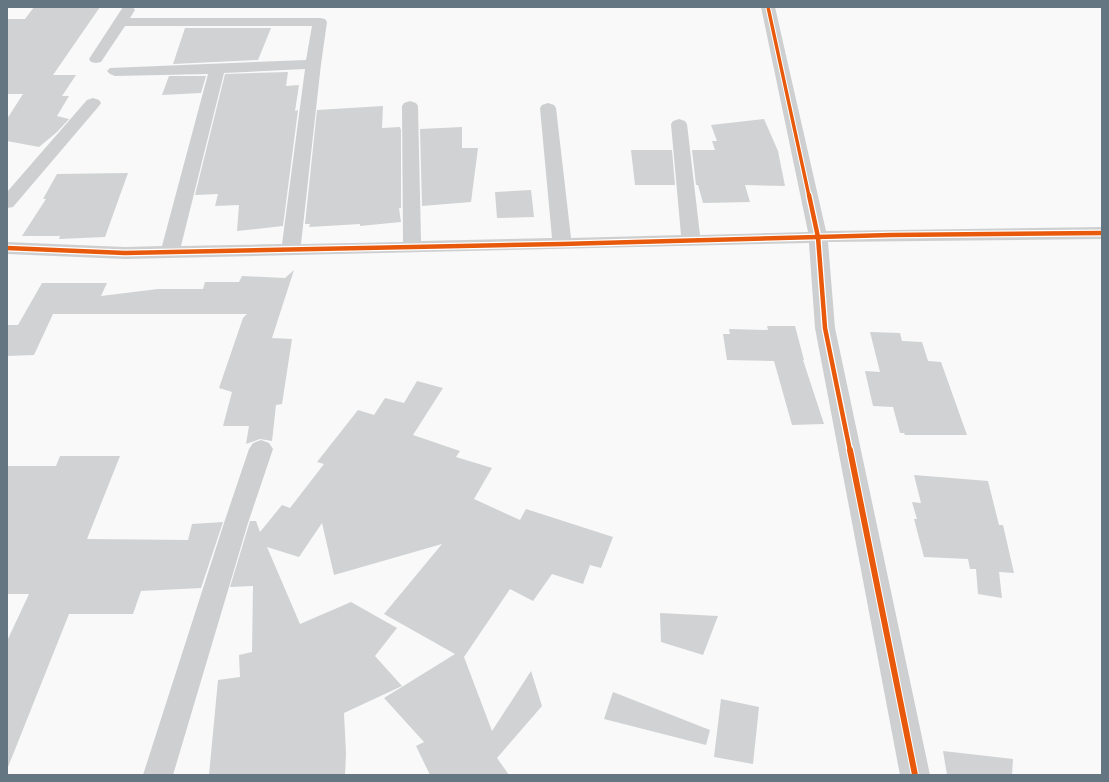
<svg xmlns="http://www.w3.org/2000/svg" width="1109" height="782" font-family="Ubuntu,sans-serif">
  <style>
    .building { fill: #d0d2d3 }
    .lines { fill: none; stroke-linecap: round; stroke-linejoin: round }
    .minor { fill: #cecfd0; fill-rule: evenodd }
    .cycleway-far2-casing { stroke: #fff; stroke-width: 5.5 }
    .cycleway-far1-casing { stroke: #fff; stroke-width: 7 }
    .cycleway-casing { stroke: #fff; stroke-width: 8 }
    .cycleway-far2 { stroke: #e8590c; stroke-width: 3.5 }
    .cycleway-far1 { stroke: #e8590c; stroke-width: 4.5 }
    .cycleway { stroke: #e8590c; stroke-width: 6 }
  </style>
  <rect width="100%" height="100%" fill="#f9f9f9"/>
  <g class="building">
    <path d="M34,7H100L53,75H76L62,96H69L57,116L69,119L57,132L39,147L7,141V119L23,94H7V19H25Z"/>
    <path d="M185,28H271L258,60L173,64Z"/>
    <path d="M288,72L286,86L299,85L295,111L298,110L283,226L237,231L239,205L215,206L218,194L195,195L225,74Z"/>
    <path d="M169,76H206L201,93L162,95Z"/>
    <path d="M383,106L382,128L400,127L401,130V208H399L401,222L360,226V224L309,227L310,224H305L317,110Z"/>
    <path d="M764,119L778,151L785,186L745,185L750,202L703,203L698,185H696L692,150H715L712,141H717L711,125Z"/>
    <path d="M462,127V148H478L471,202L422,206L420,129Z"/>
    <path d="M631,150H672L675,185H635Z"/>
    <path d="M128,173L105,237L59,239L60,236H22L46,199H43L57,174Z"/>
    <path d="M531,190L534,217L497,218L495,192Z"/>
    <path d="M294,270L272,338L292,339L282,404L276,405L272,441L260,439L246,444L249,426H223L232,392L219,388L243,318L247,314H53L34,355L7,356V325H18L42,283H107L101,296L158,289H203L205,282H239L242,276L285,278Z"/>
    <path d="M767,326H795L804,360H803L824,424L792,425L774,361L727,360L723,334H730L729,329L768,330Z"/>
    <path d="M870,332L900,333L902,341L922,342L928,361L941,362L967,435H905L904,433H900L893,407L873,406L865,371L880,372Z"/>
    <path d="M417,381L443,388L413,435L460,451L456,457L492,468L474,499L520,520L526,509L613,537L601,568L590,565L583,584L552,574L533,601L510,589L464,657L492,731L531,671L542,706L497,758L509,775H430L416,746L424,742L384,698L455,654L384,614L442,544L334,575L322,523L299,557L267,547L300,624L351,602L397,628L375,656L402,686L344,713L346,754L345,775H209L218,680L240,677L239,655L252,652L253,586L230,587L250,521H256L260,532L282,505L290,508L324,464L317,462L358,410L374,415L385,398L404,403Z"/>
    <path d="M60,456H120L87,539L188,540L192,524L223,522L201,588L141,591L133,614H69L8,767H7V641L29,594H7V466H56Z"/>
    <path d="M914,475L988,481L999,525H1003L1014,573L999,572L1002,598L978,594L976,569H970L968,559L924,557L914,519H917L912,502L921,503Z"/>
    <path d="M660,613L718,616L703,655L661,642Z"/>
    <path d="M613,692L710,730L706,745L604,719Z"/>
    <path d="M721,699L759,707L753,764L714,757Z"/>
    <path d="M943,751L1013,759L1012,775H947Z"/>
  </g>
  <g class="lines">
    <g class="minor">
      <path d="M123,7H133L135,10L130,18H320L325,19L327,22L321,64L301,244L403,242L402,106L404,103L410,101L416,103L418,106L421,241L552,238L540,108L542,105L548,103L554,105L556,108L571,238L681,235L671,124L673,121L679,119L685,121L687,124L700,235L808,232L761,7H775L826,231L1102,227V239L828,242L835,328L930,775H900L815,328L809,243L125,259L7,254V242L125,247L162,246L208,74L115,76L110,74L107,71L110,68L306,60L312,26H125L101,62L96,63L91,62L89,59ZM305,69L282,244L181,246L224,73Z"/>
      <path d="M93,98L99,100L101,103L99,106L13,207L7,208V192L87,100Z"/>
      <path d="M261,440L269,443L273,449L248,523L173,775H143L224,523L249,449L253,443Z"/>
    </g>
    <g class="cycleway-far2-casing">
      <path id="cycleway-far2" d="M768,7L809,196"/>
    </g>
    <g class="cycleway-far1-casing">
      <g id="cycleway-far1">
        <path d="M809,195L818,237L825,328L850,451"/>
        <path d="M7,248L125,253L562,244L891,235L1102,233"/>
      </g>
    </g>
    <g class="cycleway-casing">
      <path id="cycleway" d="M850,450L915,775"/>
    </g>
    <use href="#cycleway-far2" class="cycleway-far2"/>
    <use href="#cycleway-far1" class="cycleway-far1"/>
    <use href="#cycleway" class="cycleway"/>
  </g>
  <rect width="1109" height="782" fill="none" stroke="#657683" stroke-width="16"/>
</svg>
